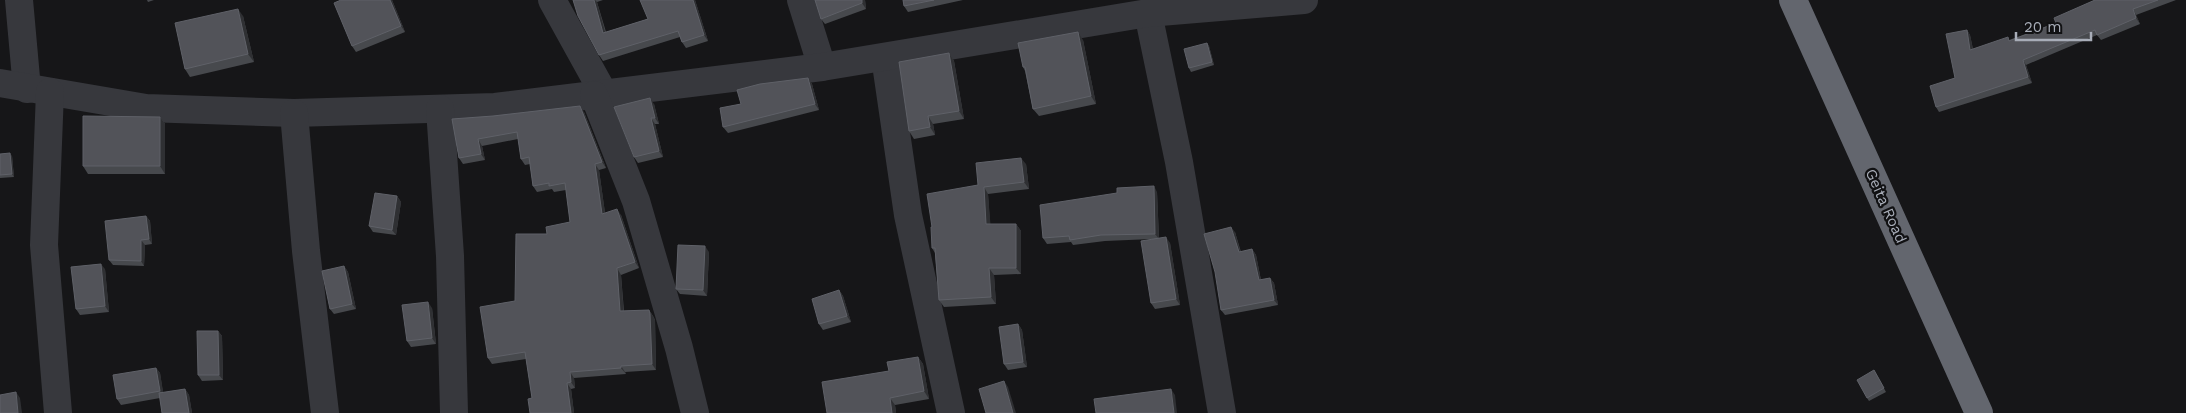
<svg xmlns="http://www.w3.org/2000/svg" width="2186" height="413" font-family="'Work Sans',sans-serif">
  <style>
    .lines { fill: none; stroke-linecap: round; stroke-linejoin: round }
    .street { stroke: #37383d; stroke-width: 28 }
    .highway { stroke: #63666e; stroke-width: 28 }
    .wall { fill: #47494d }
    .shaded-wall { fill: #2f3033 }
    .building { fill: #525359; stroke: #5f6168 }
    .labels { text-anchor: middle; dominant-baseline: central; stroke-width: 4.5; stroke-linejoin: round; paint-order: stroke }
    .street-label { font-size: 15px; fill: #a8adb8; stroke: #111113 }
  </style>
  <rect width="100%" height="100%" fill="#161618"/>
  <g class="lines">
    <g class="street">
      <path d="M19,0L27,89"/>
      <path d="M552,0L604,94"/>
      <path d="M801,0L822,67"/>
      <path d="M1148,13L1179,162L1222,413"/>
      <path d="M885,57L908,215L951,413"/>
      <path d="M0,83L146,108L294,113L495,107L822,67L1148,13L1304,0"/>
      <path d="M50,92L44,245L58,413"/>
      <path d="M594,95L636,201L679,348L695,413"/>
      <path d="M440,109L450,256L454,413"/>
      <path d="M294,113L306,251L325,413"/>
    </g>
    <path class="highway" d="M1793,0L1979,413"/>
  </g>
  <g class="wall">
    <path d="M147,0H154L148,2Z"/>
    <path d="M392,0L405,32L356,52L352,46Z"/>
    <path d="M573,0H603L597,2L606,32L648,19L695,0L708,41L686,48L682,42L680,37L603,61L599,55Z"/>
    <path d="M865,0L866,9L825,24L821,19Z"/>
    <path d="M903,0H963L908,12L904,6Z"/>
    <path d="M2095,0H2176L2136,15L2140,24L2101,40L2097,35L2026,65L2032,83L1939,112L1936,107L1955,78L1967,30L1970,35L1973,49L2009,40L2056,23Z"/>
    <path d="M243,16L254,62L190,77L185,69Z"/>
    <path d="M1083,40L1096,104L1039,116L1033,109L1025,71L1023,67Z"/>
    <path d="M1207,43L1209,46L1214,65L1191,72L1189,68Z"/>
    <path d="M949,53L954,61L964,119L933,124L935,135L914,139L909,131Z"/>
    <path d="M808,78L812,84L819,110L728,133L723,127Z"/>
    <path d="M654,104L659,124H655L663,157L638,163L634,157Z"/>
    <path d="M584,112L606,168L599,170L605,213L621,215L639,268L621,275L624,311L649,310L653,316L655,320L656,370L625,372L626,374L574,378L575,388L571,389L574,413H530L532,398L526,359L492,364L488,358L547,234L570,222L566,190L554,192L552,189L537,192L533,186L530,164L525,165L521,159L518,139L482,146L485,160L463,164L459,158L452,119Z"/>
    <path d="M160,117L165,124V174H88L83,166Z"/>
    <path d="M0,154L12,156L14,177L0,178Z"/>
    <path d="M1026,164L1029,189L988,194L990,224H1016L1021,231V274L994,275L996,304L944,307L939,300L935,253L932,248V227L978,185Z"/>
    <path d="M1157,192L1159,238L1170,243L1180,305L1155,309L1151,303L1152,239L1105,241L1073,245L1071,242L1047,244L1043,238Z"/>
    <path d="M397,196L401,202L396,235L373,232L369,226Z"/>
    <path d="M146,216L150,221L152,244L145,245L144,266L113,265L109,260Z"/>
    <path d="M1235,232L1241,252L1252,249L1256,255L1261,280L1270,278L1274,283L1278,305L1225,315L1221,310Z"/>
    <path d="M709,252L707,296L680,294L676,289Z"/>
    <path d="M344,266L348,272L356,309L334,314L330,309Z"/>
    <path d="M105,269L109,312L80,315L76,309Z"/>
    <path d="M839,290L843,296L851,322L823,330L819,324Z"/>
    <path d="M432,308L436,344L411,347L407,341Z"/>
    <path d="M1018,324L1022,330L1027,367L1008,370L1004,364Z"/>
    <path d="M218,331L222,336L223,380L202,381L198,375Z"/>
    <path d="M918,357L923,364L929,399L895,405L896,413H827L889,371Z"/>
    <path d="M156,368L160,373L163,393L185,389L189,395L192,413H162L160,398L121,405L117,399Z"/>
    <path d="M1874,370L1886,392L1869,401L1867,398Z"/>
  </g>
  <g class="shaded-wall">
    <path d="M390,0H392L405,32L401,26Z"/>
    <path d="M594,0H595L597,2L607,39L603,33Z"/>
    <path d="M693,0H695L708,41L704,35Z"/>
    <path d="M862,0H865L866,9L862,3Z"/>
    <path d="M238,9L243,16L254,62L248,54Z"/>
    <path d="M2133,9L2136,15L2140,24L2136,18Z"/>
    <path d="M1967,30L1970,35L1974,55L1970,50Z"/>
    <path d="M1078,32L1083,40L1096,104L1091,96Z"/>
    <path d="M1207,43L1209,46L1214,65L1212,62Z"/>
    <path d="M949,53L954,61L964,119L959,111Z"/>
    <path d="M2023,60L2026,65L2032,83L2028,77Z"/>
    <path d="M808,78L812,84L819,110L815,104Z"/>
    <path d="M650,98L654,104L659,124L655,118Z"/>
    <path d="M580,106L584,112L606,168L602,162Z"/>
    <path d="M928,116L933,124L935,135L930,127Z"/>
    <path d="M160,117L165,124V174L160,166Z"/>
    <path d="M651,118L655,124L663,157L659,151Z"/>
    <path d="M478,139L482,146L485,160L481,154Z"/>
    <path d="M10,153L12,156L14,177L12,174Z"/>
    <path d="M1021,158L1026,164L1029,189L1024,182Z"/>
    <path d="M595,164L599,170L606,220L602,214Z"/>
    <path d="M1154,186L1157,192L1159,239L1155,234Z"/>
    <path d="M984,187L988,194L991,231L986,224Z"/>
    <path d="M397,196L401,202L396,235L392,230Z"/>
    <path d="M617,209L621,215L639,268L635,262Z"/>
    <path d="M146,216L150,221L152,244L149,239Z"/>
    <path d="M1016,224L1021,231V274L1016,268Z"/>
    <path d="M1231,227L1235,232L1242,258L1239,252Z"/>
    <path d="M1166,237L1170,243L1180,305L1176,299Z"/>
    <path d="M141,240L145,245L144,266L141,261Z"/>
    <path d="M705,246L709,252L707,296L703,290Z"/>
    <path d="M1252,249L1256,255L1262,286L1259,280Z"/>
    <path d="M101,264L105,269L109,312L105,306Z"/>
    <path d="M344,266L348,272L356,309L352,304Z"/>
    <path d="M617,268L621,275L624,317L620,311Z"/>
    <path d="M989,268L994,275L996,304L991,297Z"/>
    <path d="M1270,278L1274,283L1278,305L1274,300Z"/>
    <path d="M839,290L843,296L851,322L847,316Z"/>
    <path d="M428,302L432,308L436,344L432,338Z"/>
    <path d="M649,310L653,316L655,320L656,370L652,364Z"/>
    <path d="M1018,324L1022,330L1027,367L1023,362Z"/>
    <path d="M218,331L222,336L223,380L219,375Z"/>
    <path d="M918,357L923,364L929,399L924,391Z"/>
    <path d="M621,366L625,372L626,374L621,368Z"/>
    <path d="M156,368L160,373L164,397L160,391Z"/>
    <path d="M570,372L574,378L575,388L571,382Z"/>
    <path d="M1004,381L1008,387L1016,413H1013Z"/>
    <path d="M567,383L571,389L574,413H571Z"/>
    <path d="M185,389L189,395L192,413H189Z"/>
    <path d="M1171,389L1175,395L1177,413H1174Z"/>
    <path d="M16,392L20,398L22,413H18Z"/>
    <path d="M890,398L895,405L896,413H892Z"/>
  </g>
  <g class="building">
    <path d="M341,0H390L401,26L352,46L334,3Z"/>
    <path d="M573,0H594L603,33L648,19L640,0H693L704,35L682,42L678,31L599,55L578,16Z"/>
    <path d="M815,0H862V3L821,19Z"/>
    <path d="M903,0H934L904,6Z"/>
    <path d="M2095,0H2158L2133,9L2136,18L2097,35L2095,30L2023,60L2028,77L1936,107L1930,86L1955,78L1946,34L1967,30L1970,50L2008,37L2009,41L2056,23L2054,18Z"/>
    <path d="M238,9L248,54L185,69L175,23Z"/>
    <path d="M1078,32L1091,96L1033,109L1025,67H1023L1018,43Z"/>
    <path d="M1207,43L1212,62L1189,68L1184,49Z"/>
    <path d="M949,53L959,111L928,116L930,127L909,131L899,62Z"/>
    <path d="M808,78L815,104L723,127L720,108L741,104L737,90L760,84Z"/>
    <path d="M650,98L655,118H651L659,151L634,157L614,107Z"/>
    <path d="M580,106L602,162L595,164L602,214L617,209L635,262L617,268L620,311L649,310L650,314L652,364L621,366V368L570,372L571,382L567,383L571,413H530L528,399L532,398L525,352L488,358L480,307L515,301L516,234H547L546,227L570,222L565,183L549,186V183L533,186L529,157L521,159L517,132L478,139L481,154L459,158L452,119L493,116Z"/>
    <path d="M83,116L160,117V166H83Z"/>
    <path d="M10,153L12,174L0,175V154Z"/>
    <path d="M1021,158L1024,182L984,187L986,224H1016V268H989L991,297L939,300L935,248H932L931,227H932L927,194L978,185L976,163Z"/>
    <path d="M1154,186L1155,234L1101,235L1070,240L1069,236L1043,238L1040,205L1117,193V188Z"/>
    <path d="M375,193L397,196L392,230L369,226Z"/>
    <path d="M146,216L149,239L141,240V261L109,260L105,221Z"/>
    <path d="M1231,227L1239,252L1252,249L1259,280L1270,278L1274,300L1221,310L1215,272L1204,234Z"/>
    <path d="M1166,237L1176,299L1151,303L1141,241Z"/>
    <path d="M678,245L705,246L703,290L676,289Z"/>
    <path d="M101,264L105,306L76,309L71,267Z"/>
    <path d="M344,266L352,304L330,309L322,271Z"/>
    <path d="M839,290L847,316L819,324L812,299Z"/>
    <path d="M428,302L432,338L407,341L402,305Z"/>
    <path d="M1018,324L1023,362L1004,364L999,327Z"/>
    <path d="M197,331H218L219,375H198Z"/>
    <path d="M918,357L924,391L890,398L892,413H827L822,382L889,371L887,362Z"/>
    <path d="M156,368L160,391L117,399L113,375Z"/>
    <path d="M1874,370L1884,388L1867,398L1857,380Z"/>
    <path d="M1004,381L1013,413H986L979,389Z"/>
    <path d="M185,389L189,413H162L159,393Z"/>
    <path d="M1171,389L1174,413H1096L1094,399Z"/>
    <path d="M16,392L18,413H0V395Z"/>
  </g>
  <g class="labels">
    <g class="street-label">
      <text transform="translate(1886 206) rotate(66)">Geita Road</text>
    </g>
  </g>
  <path d="M2016 32v8h75v-8" fill="none" stroke="#a8adb8" stroke-width="2.5"/>
  <text x="2024" y="32" font-size="15" fill="#a8adb8" stroke="#111113" stroke-width="4" paint-order="stroke">20 m</text>
</svg>
